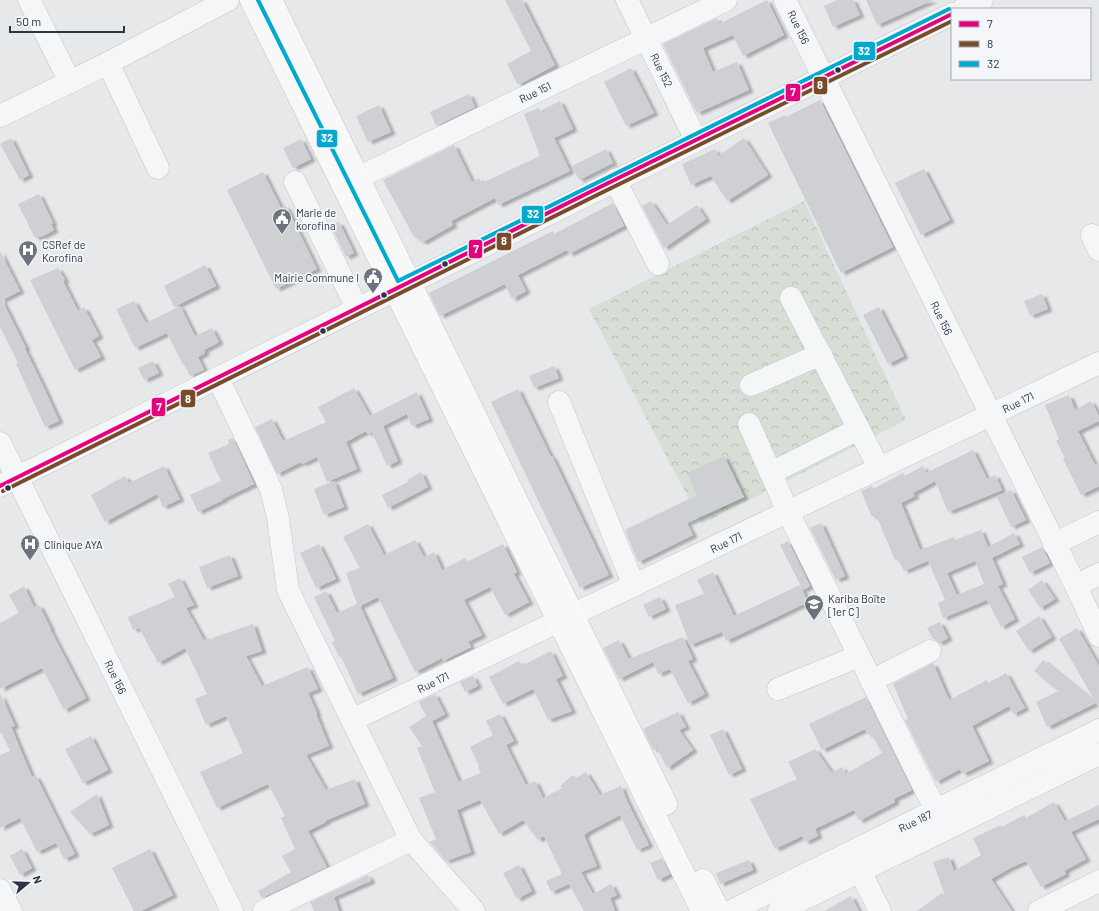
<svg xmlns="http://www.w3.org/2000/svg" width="1099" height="911" font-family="Barlow,sans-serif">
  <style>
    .forest { fill: url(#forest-crowns) }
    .building { fill: #ced0d3; fill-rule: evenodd; filter: url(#shadow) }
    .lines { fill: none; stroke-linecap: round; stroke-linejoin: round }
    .minor-casing { stroke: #c4c6c8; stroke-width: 23 }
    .major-casing { stroke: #c2c5c8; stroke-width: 23 }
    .minor { stroke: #f5f6f7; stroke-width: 22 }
    .major { stroke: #f8f8f8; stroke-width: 22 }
    .bus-1-casing { stroke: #f4f6f9; stroke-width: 7 }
    .bus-2-casing { stroke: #f4f6f9; stroke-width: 7 }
    .bus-3-casing { stroke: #f4f6f9; stroke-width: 7 }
    .bus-1 { stroke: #e5007d; stroke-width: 4 }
    .bus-2 { stroke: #7a4b2a; stroke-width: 4 }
    .bus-3 { stroke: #00a9ce; stroke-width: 4 }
    .bus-dot { fill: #2b3445; stroke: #f4f6f9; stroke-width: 1.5 }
    .labels { text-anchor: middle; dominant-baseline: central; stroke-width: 3.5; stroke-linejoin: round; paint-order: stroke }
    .street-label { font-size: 11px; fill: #2b3445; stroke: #f4f6f9 }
    .poi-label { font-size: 11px; fill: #2b3445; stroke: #f4f6f9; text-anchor: start }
    .line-badge { stroke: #f4f6f9; stroke-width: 1.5 }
    .badge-label { font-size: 11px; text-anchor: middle; font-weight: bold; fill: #fff }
  </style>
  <defs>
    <pattern id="forest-crowns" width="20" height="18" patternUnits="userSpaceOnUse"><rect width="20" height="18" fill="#d6ded6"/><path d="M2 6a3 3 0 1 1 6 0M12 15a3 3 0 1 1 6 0" fill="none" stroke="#b8bfb9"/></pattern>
    <filter id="shadow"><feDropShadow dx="4.5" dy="2.5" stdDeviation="1" flood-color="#0004"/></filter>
  </defs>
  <rect width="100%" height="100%" fill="#e6e8ea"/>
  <path class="forest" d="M804,201L906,420L702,524L589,309Z"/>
  <g class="building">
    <path d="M505,0H522L555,65L518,85L507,64L531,51Z"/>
    <path d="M767,0L784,35L743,56L733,35L703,48L713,72L737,62L749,90L697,113L663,44L717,18L719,24Z"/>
    <path d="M837,0H853L860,15L833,27L824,6Z"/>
    <path d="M866,0H933L877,25Z"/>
    <path d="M631,68L654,113L626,126L604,82Z"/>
    <path d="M469,94L475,107L436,126L430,112Z"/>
    <path d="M820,100L893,247L841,273L768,123L785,115L786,117Z"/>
    <path d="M560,101L573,129L554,138L570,171L498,205L495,198L451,221L453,225L423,242L414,237L383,180L454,145L472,182L479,178L482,183L540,156L524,114L539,108L540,111Z"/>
    <path d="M379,105L391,132L368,142L356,116Z"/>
    <path d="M11,138L29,175L20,180L0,144Z"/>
    <path d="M744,138L768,175L727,201L711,176L691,185L682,164L715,149L718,156Z"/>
    <path d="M301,139L311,159L293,168L283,148Z"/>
    <path d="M606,149L613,163L579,180L572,166Z"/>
    <path d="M924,169L950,220L921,235L895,183Z"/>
    <path d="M263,172L281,208L286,206L317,269L276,289L227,190Z"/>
    <path d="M39,194L53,223L51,224L54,230L41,237L40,236L35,238L18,204Z"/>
    <path d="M651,201L667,225L697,205L706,219L664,248L642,206Z"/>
    <path d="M613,203L624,226L569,254L567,250L518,275L526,291L512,299L505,284L440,316L429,293L553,231L554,234Z"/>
    <path d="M339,222L354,253L346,257L331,226Z"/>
    <path d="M0,251L20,291L2,300L26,348L25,349L44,388L59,421L45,427L16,364L18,363L0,327Z"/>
    <path d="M205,265L216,286L174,307L164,286Z"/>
    <path d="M58,268L65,280L63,281L78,311L84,307L99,336L92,340L101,357L75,370L30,280Z"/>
    <path d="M1042,294L1048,309L1030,316L1024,301Z"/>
    <path d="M134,301L146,323L180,306L195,336L212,328L219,342L204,350L205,353L198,357L204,370L190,376L184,364L183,365L167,333L135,348L116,309Z"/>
    <path d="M879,307L904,356L888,364L863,315Z"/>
    <path d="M153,361L159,373L144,380L138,368Z"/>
    <path d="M554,366L559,378L534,388L529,376Z"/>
    <path d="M354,388L370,416L417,392L429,419L412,426L407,414L383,426L398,461L387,466L372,432L368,434L366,431L346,442L357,469L327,482L317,457L302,464L301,462L277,474L255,427L272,419L283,441L326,422L318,407Z"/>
    <path d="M518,389L551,457L552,456L609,575L580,588L491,402Z"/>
    <path d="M1069,395L1075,410L1091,401L1099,416V421L1078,431L1095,465L1099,463V486L1081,495L1063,459L1065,458L1056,441L1059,439L1045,405Z"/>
    <path d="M233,438L254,484L223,499V500L198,512L190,495L221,481L208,453L229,444L228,440Z"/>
    <path d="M973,450L987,479L995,475L1002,490L948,512L935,481L913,493L915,496L901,503L920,550L954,537L955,540L981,530L988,547L1014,533L1020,544L992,558L1003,584L998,586L1015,619L1001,627L987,600L943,618L938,603L945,600L928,561L904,571L898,559L895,560L876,515L872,517L861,491L872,486L873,489L903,473L905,476L923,466L926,473ZM975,561L984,584L957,595L947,573Z"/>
    <path d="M724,456L744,497L687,523L693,535L638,562L625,530L697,495L687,473Z"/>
    <path d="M164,466L180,499L163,507L157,494L105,522L91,495L125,476L129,483Z"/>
    <path d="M421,472L428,487L388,508L382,495L408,482L407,480Z"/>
    <path d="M334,481L344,507L324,515L314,489Z"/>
    <path d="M1011,490L1026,520L1011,527L997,497Z"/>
    <path d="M821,523L845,576L836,580L810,528Z"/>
    <path d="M368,524L384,555L415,540L424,557L434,552L442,570L465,558L467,562L503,544L517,572L514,574L529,602L505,615L490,587L464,600L482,635L468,642L471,647L443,661L442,658L415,672L378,597L360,606L393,678L358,694L341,656L339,657L332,642L335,641L314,597L326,591L337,613L357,604L346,573L360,568L343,537Z"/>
    <path d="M788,541L810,586L803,590L780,545Z"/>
    <path d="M319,544L336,579L316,588L300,553Z"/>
    <path d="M1042,547L1050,563L1030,573L1022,557Z"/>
    <path d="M230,555L238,576L207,588L199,567Z"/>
    <path d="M713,572L734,616L800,585L808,602L726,641L722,632L690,645L675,605L704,594L697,580Z"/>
    <path d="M180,578L194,605L186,608L204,640L210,638L211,639L221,635L253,624L262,651L246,656L262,686L308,667L318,689L308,693L317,713L316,714L329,746L306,755L326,790L355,779L365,804L325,821L326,822L308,831L327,867L262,898L258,891L291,872L282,856L295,849L281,818L285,816L268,784L217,808L200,772L243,753L226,716L206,725L195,699L207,694L185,648L158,663L139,628L133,630L128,617L175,597L168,584Z"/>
    <path d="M1042,580L1055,599L1040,608L1028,590Z"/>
    <path d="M24,586L34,607L39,605L51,629H50L86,698L64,710L42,668L0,689V623L19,613L9,595Z"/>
    <path d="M660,597L666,609L649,617L643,605Z"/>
    <path d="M1039,616L1052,637L1029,651L1016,631Z"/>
    <path d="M940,622L948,638L939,643L936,640L933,639L927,628Z"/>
    <path d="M1077,628L1099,666V708L1059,639Z"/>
    <path d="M683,637L693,659L688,661L705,694L688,703L670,669L658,674L653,662L619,679L603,648L619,640L629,659Z"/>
    <path d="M551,651L563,676L556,679L572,711L548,720L533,689L503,704L489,677L519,661L521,666Z"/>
    <path d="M1043,660L1096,703L1047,727L1036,702L1058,691L1034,671Z"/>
    <path d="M933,663L949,700L987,680L988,683L1006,673L1025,708L1013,714L1009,706L972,726L989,761L963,774L960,769L936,782L905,720L908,719L893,684Z"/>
    <path d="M473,676L478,686L465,692L460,682Z"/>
    <path d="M0,693L15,726L11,727L32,777L36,776L75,854L64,859L56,843L37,852L20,818L0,828V755L10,751L1,732L0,733Z"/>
    <path d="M435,694L445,714L432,721L459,782L481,773L478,767L479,766L470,747L493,735L486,721L500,714L514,741L506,745L526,785L535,781L543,798L562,788L560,786L573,775L576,778L586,772L600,795L621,786L627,801L649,845L637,850L620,815L586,833V834L584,835L597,866L581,872L593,894L611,884L617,895L610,898L615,911H584L569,884L551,892L546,881L562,874L544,836L538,840L523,820L499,834L480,800L457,810L471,852L446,861L430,842L436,839L419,798L435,792L417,748L422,746L409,727L426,716L419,702Z"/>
    <path d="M866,697L912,790L894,799L895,802L859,821L854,810L815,829L818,836L805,842L802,836L775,849L750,799L772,790L797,779L788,762L815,749L832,773L842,767L846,774L882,753L871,733L868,735L865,729L822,750L809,724Z"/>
    <path d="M678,712L686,727L679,730L693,750L667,768L657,748L653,750L643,729Z"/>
    <path d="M723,729L742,769L729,775L710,735Z"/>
    <path d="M91,736L108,770L83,783L65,749Z"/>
    <path d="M97,794L109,825L90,834L70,812Z"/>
    <path d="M1054,802L1065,821L1099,805V819L1071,832L1086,859L1064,871L1066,874L1041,887L1026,861L1012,867L991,879L1012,911H917L942,893L945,896L933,862L949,857L954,871L981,855L973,838L1001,825L1002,827L1024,815L1026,818Z"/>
    <path d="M22,849L32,868L20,875L10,856Z"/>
    <path d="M150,849L173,895L141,911H134L112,868Z"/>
    <path d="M662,858L670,874L658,880L650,863Z"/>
    <path d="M749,860L753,870L720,884L716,873Z"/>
    <path d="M519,865L532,891L517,899L503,873Z"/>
    <path d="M368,875L371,881L334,897L339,911H314L310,902Z"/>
    <path d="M851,896L859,911H824Z"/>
  </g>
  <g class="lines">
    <g class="minor-casing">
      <g id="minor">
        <path d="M29,0L70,82"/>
        <path d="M627,0L696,140"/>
        <path d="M785,0L1076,586L1099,636"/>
        <path d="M963,9L982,0"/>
        <path d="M108,63L158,168"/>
        <path d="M0,116L108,63L228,0"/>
        <path d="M615,180L658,264"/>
        <path d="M295,182L357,308"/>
        <path d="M343,185L726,0"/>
        <path d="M1092,235L1099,250"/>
        <path d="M791,298L879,468"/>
        <path d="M218,378L271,489L278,518L288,590L411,840L474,911"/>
        <path d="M751,385L821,354"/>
        <path d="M559,402L634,586"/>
        <path d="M749,424L788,512L945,829"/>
        <path d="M0,443L232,911"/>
        <path d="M771,473L859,429"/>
        <path d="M0,486C317,329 633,169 952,14"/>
        <path d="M1054,544L1099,522"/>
        <path d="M1076,586L1099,574"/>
        <path d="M871,681L930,651"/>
        <path d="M778,689L859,656"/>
        <path d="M352,720L1099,363"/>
        <path d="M860,871L880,911"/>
        <path d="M0,890L11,911"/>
        <path d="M264,911L411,840"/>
        <path d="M731,911L1099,730"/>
        <path d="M779,911L1099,754"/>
        <path d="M1039,911L1099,881"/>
      </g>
    </g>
    <g class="major-casing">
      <g id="major">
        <path d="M251,0L702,911"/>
        <path d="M271,0L666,804"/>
        <path d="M703,880L719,911"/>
      </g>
    </g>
    <use href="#minor" class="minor"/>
    <use href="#major" class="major"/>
    <g class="bus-1-casing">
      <path id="bus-1" d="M0,486L594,190L952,14"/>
    </g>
    <g class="bus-2-casing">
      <path id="bus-2" d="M3,491L597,195L952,21"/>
    </g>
    <g class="bus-3-casing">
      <path id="bus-3" d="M258,0L398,281L949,9"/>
    </g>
    <use href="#bus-1" class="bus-1"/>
    <use href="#bus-2" class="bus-2"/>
    <use href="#bus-3" class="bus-3"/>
  </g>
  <defs>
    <g id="civic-pin" transform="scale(1)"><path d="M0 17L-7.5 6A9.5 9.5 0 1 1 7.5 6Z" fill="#6c737f" stroke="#f4f6f9"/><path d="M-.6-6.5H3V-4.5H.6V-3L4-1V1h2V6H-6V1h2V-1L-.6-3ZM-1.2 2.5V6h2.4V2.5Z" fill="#fff"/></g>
    <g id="hospital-pin" transform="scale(1)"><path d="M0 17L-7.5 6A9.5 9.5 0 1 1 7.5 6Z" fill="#6c737f" stroke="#f4f6f9"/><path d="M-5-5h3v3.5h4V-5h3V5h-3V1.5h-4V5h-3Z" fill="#fff"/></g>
    <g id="school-pin" transform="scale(1)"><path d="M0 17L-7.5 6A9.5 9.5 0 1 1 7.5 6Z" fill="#6c737f" stroke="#f4f6f9"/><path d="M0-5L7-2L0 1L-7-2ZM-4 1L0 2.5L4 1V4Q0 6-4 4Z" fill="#fff"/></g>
  </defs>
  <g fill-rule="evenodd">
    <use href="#civic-pin" x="282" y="218"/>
    <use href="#hospital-pin" x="28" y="250"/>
    <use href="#civic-pin" x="373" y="277"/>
    <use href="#hospital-pin" x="30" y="544"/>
    <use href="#school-pin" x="814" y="604"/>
  </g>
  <g class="bus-dot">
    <circle cx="838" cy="70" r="3.5"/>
    <circle cx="445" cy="264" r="3.5"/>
    <circle cx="384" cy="295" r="3.5"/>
    <circle cx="323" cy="331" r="3.5"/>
    <circle cx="8" cy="488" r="3.5"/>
  </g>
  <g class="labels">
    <g class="street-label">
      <text transform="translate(799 27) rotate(64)">Rue 156</text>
      <text transform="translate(662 70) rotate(64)">Rue 152</text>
      <text transform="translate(535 92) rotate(-26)">Rue 151</text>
      <text transform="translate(942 318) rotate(64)">Rue 156</text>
      <text transform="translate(1018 402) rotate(-26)">Rue 171</text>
      <text transform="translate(726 542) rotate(-26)">Rue 171</text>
      <text transform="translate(116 677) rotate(64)">Rue 156</text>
      <text transform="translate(433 682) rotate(-26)">Rue 171</text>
      <text transform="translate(915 821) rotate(-26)">Rue 187</text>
    </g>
    <g class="poi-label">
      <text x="296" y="212">Marie de<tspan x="296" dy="13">korofina</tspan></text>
      <text x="42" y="244">CSRef de<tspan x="42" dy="13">Korofina</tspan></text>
      <text x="359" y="277" text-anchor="end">Mairie Commune I</text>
      <text x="44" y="544">Clinique AYA</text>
      <text x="828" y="598">Kariba Boïte<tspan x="828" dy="13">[1er C]</tspan></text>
    </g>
  </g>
  <g class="line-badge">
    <rect x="853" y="41" width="23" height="20" rx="4" fill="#00a9ce"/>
    <rect x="813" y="76" width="15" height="19" rx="4" fill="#7a4b2a"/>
    <rect x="785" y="83" width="16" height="19" rx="4" fill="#e5007d"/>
    <rect x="316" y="129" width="22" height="19" rx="4" fill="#00a9ce"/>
    <rect x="521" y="205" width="23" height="19" rx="4" fill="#00a9ce"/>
    <rect x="496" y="232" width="16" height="19" rx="4" fill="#7a4b2a"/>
    <rect x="468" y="239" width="15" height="20" rx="4" fill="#e5007d"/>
    <rect x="180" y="389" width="16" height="19" rx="4" fill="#7a4b2a"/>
    <rect x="151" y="397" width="15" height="20" rx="4" fill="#e5007d"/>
  </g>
  <g class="badge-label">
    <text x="864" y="55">32</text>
    <text x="820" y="89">8</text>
    <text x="793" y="96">7</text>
    <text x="327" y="142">32</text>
    <text x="533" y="218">32</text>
    <text x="504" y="245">8</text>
    <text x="476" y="253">7</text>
    <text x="188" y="403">8</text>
    <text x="159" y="411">7</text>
  </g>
  <rect x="951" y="8" width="140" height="72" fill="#f4f6f9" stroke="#a4a8b1"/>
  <rect x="959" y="21" width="20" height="6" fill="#e5007d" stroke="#a4a8b1"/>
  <text x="987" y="28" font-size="12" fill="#2b3445">7</text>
  <rect x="959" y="41" width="20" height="6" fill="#7a4b2a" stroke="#a4a8b1"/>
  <text x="987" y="48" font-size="12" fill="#2b3445">8</text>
  <rect x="959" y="61" width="20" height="6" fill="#00a9ce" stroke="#a4a8b1"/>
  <text x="987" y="68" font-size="12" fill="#2b3445">32</text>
  <g transform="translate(28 883) rotate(71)" stroke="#f4f6f9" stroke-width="3" paint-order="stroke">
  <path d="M0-3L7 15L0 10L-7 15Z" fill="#2b3445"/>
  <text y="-6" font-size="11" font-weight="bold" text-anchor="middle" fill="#2b3445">N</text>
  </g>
  <path d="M10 26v6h114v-6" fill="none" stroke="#2b3445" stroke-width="2"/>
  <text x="16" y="26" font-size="12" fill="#2b3445" stroke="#f4f6f9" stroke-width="3" paint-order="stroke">50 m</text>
</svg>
